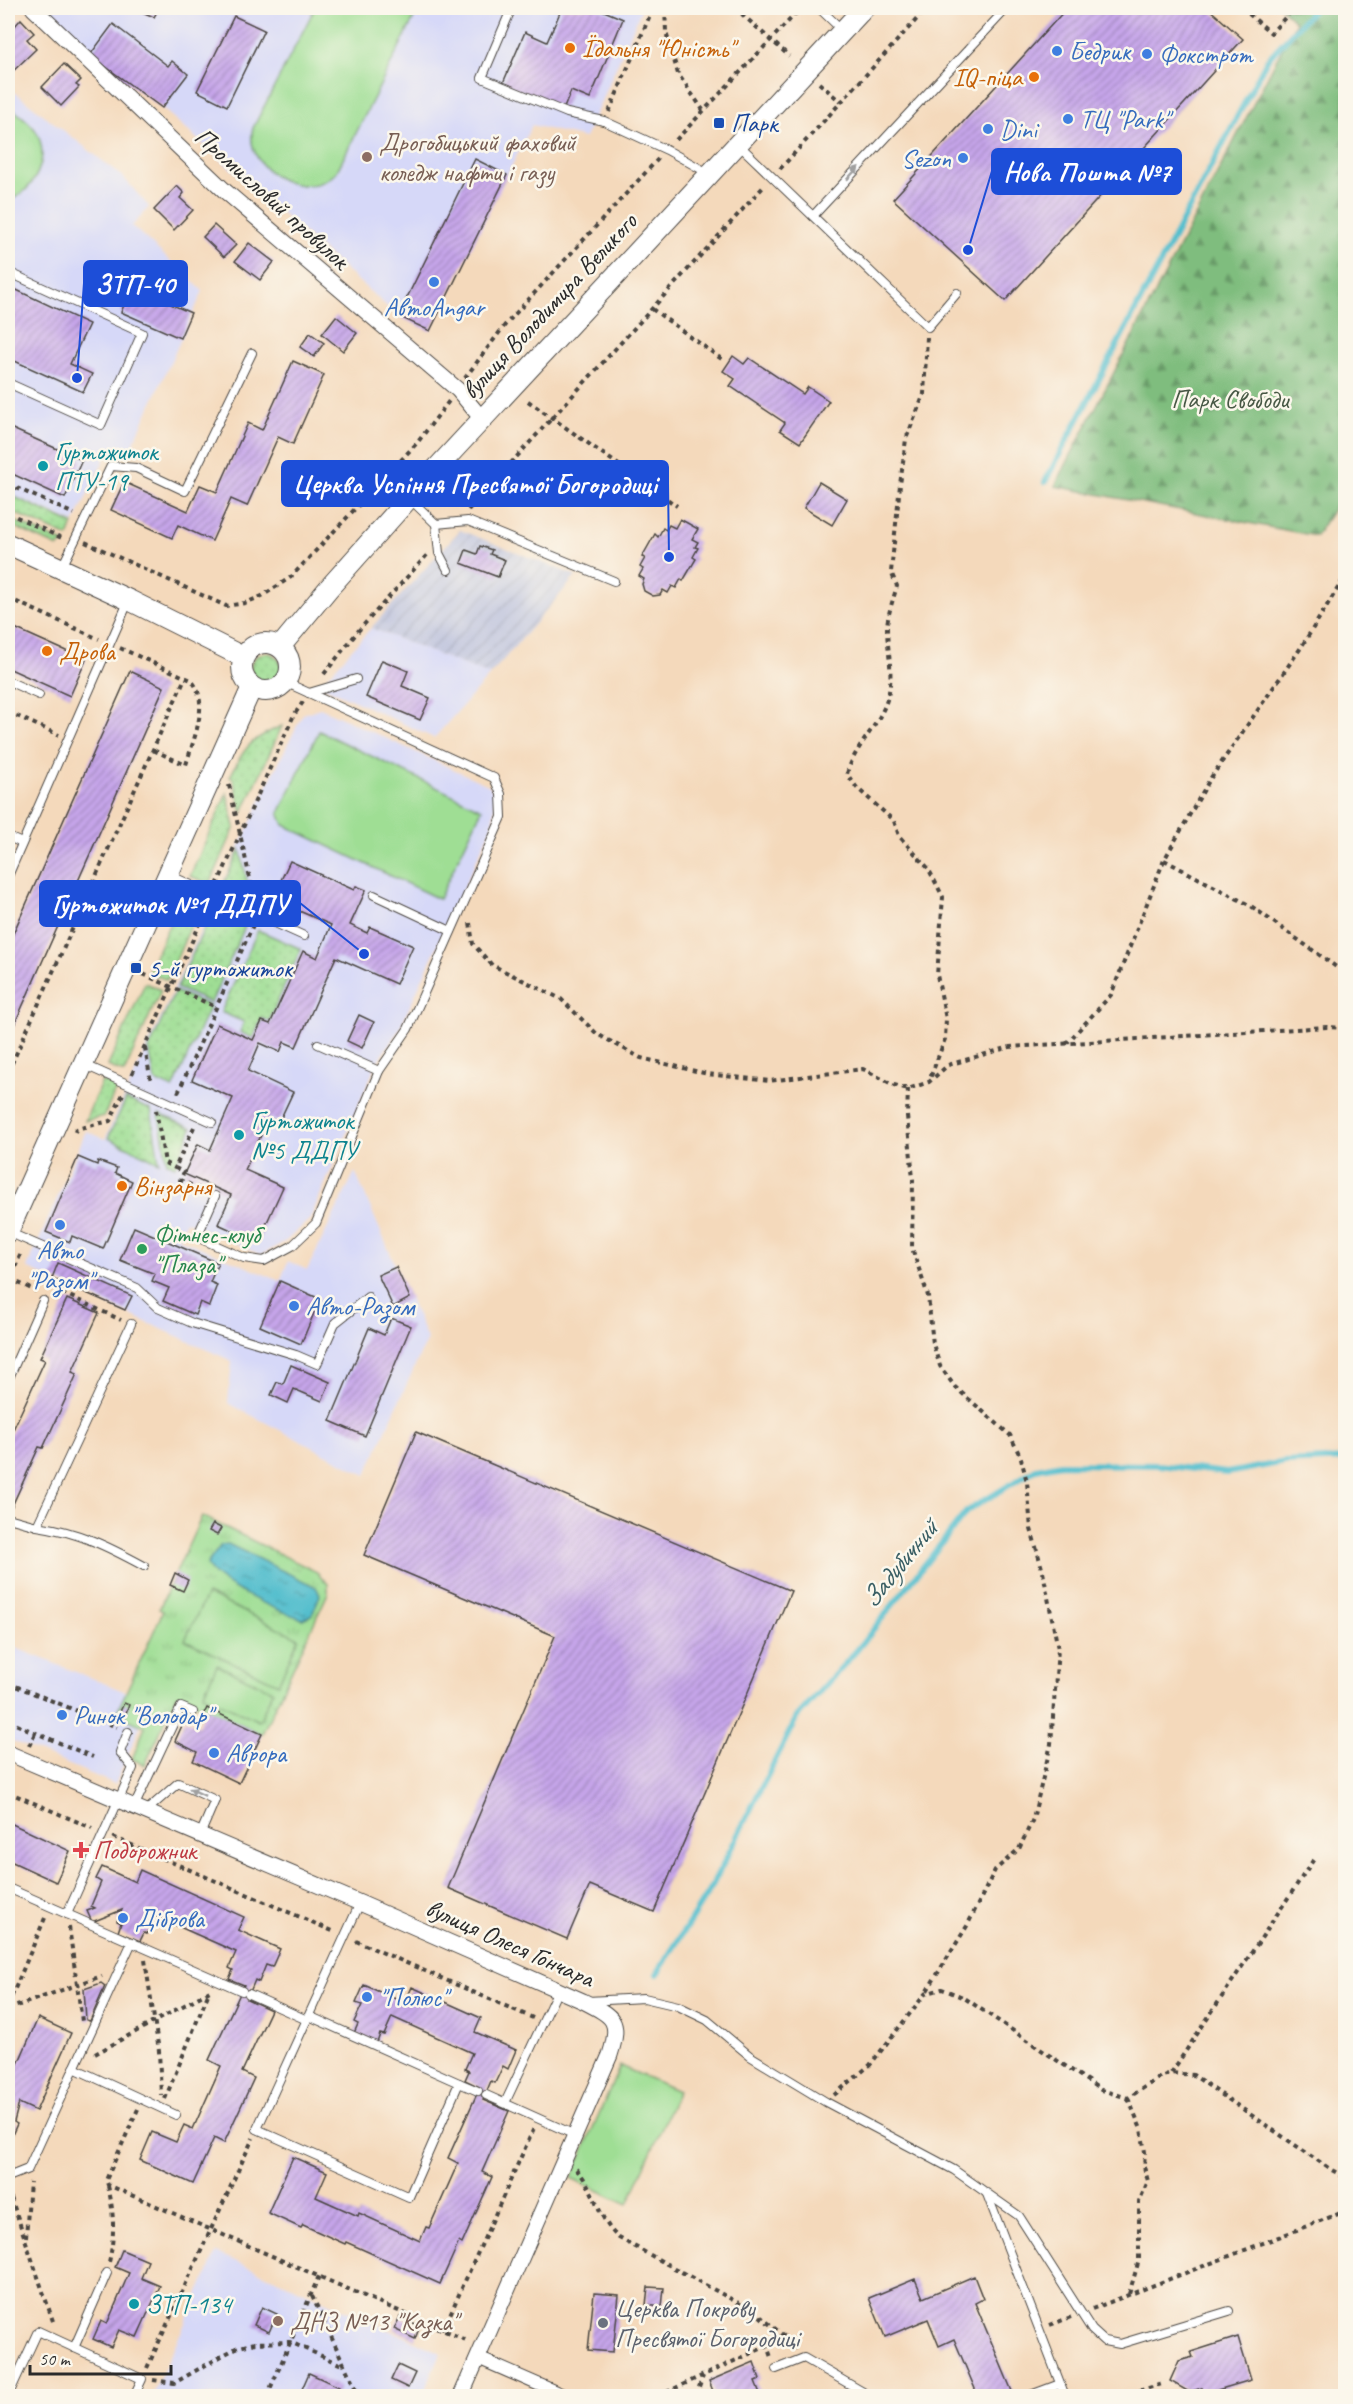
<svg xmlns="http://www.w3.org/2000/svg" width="1353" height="2404" font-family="Caveat,sans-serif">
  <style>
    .built { fill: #d6d8f8 }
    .industrial { fill: url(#industrial-furrows) }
    .grass { fill: url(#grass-dots); stroke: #658460; stroke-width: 1.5 }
    .forest { fill: url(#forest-firs); stroke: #557454; stroke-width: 1.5 }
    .park { fill: url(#park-tufts); stroke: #658460; stroke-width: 1.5 }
    .garden { fill: #9fde94; stroke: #658460; stroke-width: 1.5 }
    .water { fill: url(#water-ripples); stroke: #3e747c; stroke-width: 1.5 }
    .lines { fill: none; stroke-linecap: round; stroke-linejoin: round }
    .stream { stroke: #52becd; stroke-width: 6 }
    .building { fill: url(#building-hatch) }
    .service-casing { stroke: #494541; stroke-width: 10 }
    .pedestrian-casing { stroke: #494541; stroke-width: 14 }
    .minor-casing { stroke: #494541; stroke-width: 17 }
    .tertiary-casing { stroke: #494541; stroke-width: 22 }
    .path { stroke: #494541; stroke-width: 4; stroke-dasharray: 4.5 4.5; stroke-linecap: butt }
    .service { stroke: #fff; stroke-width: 8 }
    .pedestrian { stroke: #fff; stroke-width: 12 }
    .minor { stroke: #fff; stroke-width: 15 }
    .tertiary { stroke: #fff; stroke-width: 20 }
    .oneway { fill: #a0a0a0 }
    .food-dot { fill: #e8710a; stroke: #fbf7ec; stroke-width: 2 }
    .shop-dot { fill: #3f7fe0; stroke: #fbf7ec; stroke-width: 2 }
    .transit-dot { fill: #1a4fb4; stroke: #fbf7ec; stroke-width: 2 }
    .education-dot { fill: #8d6e63; stroke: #fbf7ec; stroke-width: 2 }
    .culture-dot { fill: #0f9aa8; stroke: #fbf7ec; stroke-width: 2 }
    .leisure-dot { fill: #2e9e5b; stroke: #fbf7ec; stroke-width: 2 }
    .health-dot { fill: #e0444e; stroke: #fbf7ec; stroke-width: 2 }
    .worship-dot { fill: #6b7280; stroke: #fbf7ec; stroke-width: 2 }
    .labels { text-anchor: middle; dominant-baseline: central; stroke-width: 5; stroke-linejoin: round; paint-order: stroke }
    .food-label { font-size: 26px; fill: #c56008; stroke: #fbf7ec; text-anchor: start }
    .shop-label { font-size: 26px; fill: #366cbe; stroke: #fbf7ec; text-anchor: start }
    .transit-label { font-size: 26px; fill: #164399; stroke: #fbf7ec; text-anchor: start }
    .education-label { font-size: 26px; fill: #785e54; stroke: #fbf7ec; text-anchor: start }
    .street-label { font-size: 26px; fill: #2b2b2b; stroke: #fbf7ec }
    .park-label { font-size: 26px; fill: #485845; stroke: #fbf7ec }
    .culture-label { font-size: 26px; fill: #0d838f; stroke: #fbf7ec; text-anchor: start }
    .leisure-label { font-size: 26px; fill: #27864d; stroke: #fbf7ec; text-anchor: start }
    .health-label { font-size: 26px; fill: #be3a42; stroke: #fbf7ec; text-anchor: start }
    .worship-label { font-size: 26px; fill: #5b616d; stroke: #fbf7ec; text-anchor: start }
    .water-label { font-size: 27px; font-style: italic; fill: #395e64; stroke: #fbf7ec }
    .leader { fill: none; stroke: #1d4ed8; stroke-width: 2 }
    .callout-dot { fill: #1d4ed8; stroke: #fbf7ec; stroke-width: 2 }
    .callout { fill: #1d4ed8; stroke: #1d4ed8; stroke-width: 2 }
    .callout-label { font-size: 27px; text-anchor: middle; font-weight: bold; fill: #fff }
  </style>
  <defs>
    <pattern id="industrial-furrows" width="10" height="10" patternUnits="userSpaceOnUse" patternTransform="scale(1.5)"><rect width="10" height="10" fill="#bec3dd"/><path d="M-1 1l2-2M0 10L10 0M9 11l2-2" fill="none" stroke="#a3a8be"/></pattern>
    <pattern id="grass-dots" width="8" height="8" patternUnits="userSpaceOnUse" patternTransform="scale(1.5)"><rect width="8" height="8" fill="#9fde94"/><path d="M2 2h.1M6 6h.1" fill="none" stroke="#89bf80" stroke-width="1.8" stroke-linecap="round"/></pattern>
    <pattern id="forest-firs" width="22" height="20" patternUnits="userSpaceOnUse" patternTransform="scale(1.5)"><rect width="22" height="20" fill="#7fbd7e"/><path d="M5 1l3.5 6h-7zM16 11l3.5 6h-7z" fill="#689a67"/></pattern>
    <pattern id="park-tufts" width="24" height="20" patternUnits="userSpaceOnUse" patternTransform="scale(1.5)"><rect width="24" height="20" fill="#9fde94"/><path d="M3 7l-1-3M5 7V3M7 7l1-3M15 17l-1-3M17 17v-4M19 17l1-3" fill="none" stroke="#89bf80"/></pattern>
    <pattern id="water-ripples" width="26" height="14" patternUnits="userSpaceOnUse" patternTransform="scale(1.5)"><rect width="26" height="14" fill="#52becd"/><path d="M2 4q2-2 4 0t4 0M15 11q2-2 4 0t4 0" fill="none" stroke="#449ba7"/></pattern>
    <pattern id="building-hatch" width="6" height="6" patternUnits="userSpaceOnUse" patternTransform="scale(1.5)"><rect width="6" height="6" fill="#c6a5ea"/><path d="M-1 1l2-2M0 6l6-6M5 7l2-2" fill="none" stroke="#a187be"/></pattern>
  </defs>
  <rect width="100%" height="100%" fill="#fbf7ec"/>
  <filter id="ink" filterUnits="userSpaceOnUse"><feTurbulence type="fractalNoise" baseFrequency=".0167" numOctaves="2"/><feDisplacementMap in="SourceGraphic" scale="12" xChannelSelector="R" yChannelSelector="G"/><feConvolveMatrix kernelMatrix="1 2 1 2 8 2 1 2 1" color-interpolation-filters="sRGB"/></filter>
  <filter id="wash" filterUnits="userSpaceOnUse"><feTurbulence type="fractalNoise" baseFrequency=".008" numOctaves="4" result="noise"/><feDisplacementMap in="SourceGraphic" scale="24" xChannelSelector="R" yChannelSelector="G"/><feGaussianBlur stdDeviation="1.35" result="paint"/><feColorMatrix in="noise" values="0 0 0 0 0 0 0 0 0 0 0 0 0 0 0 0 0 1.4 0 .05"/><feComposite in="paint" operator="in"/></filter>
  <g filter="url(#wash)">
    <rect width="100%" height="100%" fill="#f4d9bb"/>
    <g class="built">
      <path d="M44,8H642L585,138L532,125L430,331L398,316L162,108L90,55Z"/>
      <path d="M8,87L123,177L149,207L132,226L203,291L128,455L110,447L74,523L8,493Z"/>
      <path d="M371,628L490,675L434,738L320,685Z"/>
      <path d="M320,708L490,786L496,799L492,826L399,1030L377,1062L310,1219L286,1241L261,1255L186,1221L178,1238L280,1281L288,1261L307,1270L355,1172L427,1339L366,1475L228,1403L232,1361L27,1268L86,1131L105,1139L271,778L303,714Z"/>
      <path d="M8,1645L126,1692L116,1714L141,1725L115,1784L8,1739Z"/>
      <path d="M217,2253L441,2353L422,2396H152Z"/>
    </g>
    <path class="industrial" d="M460,530L576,576L490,675L371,628Z"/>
    <g class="grass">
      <path d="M8,494L73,524L68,537L8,510Z"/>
      <path d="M8,518L64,543L58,547L8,524Z"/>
      <circle cx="266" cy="668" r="15"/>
      <path d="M282,726L242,814L233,778L230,777C246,745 249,740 282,726Z"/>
      <path d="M227,793L235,827L210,884L190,876Z"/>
      <path d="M240,849L252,903L221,889Z"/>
      <path d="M185,889L203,898L167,980L148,972Z"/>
      <path d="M215,905L248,920L211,1003L177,988Z"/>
      <path d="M258,930L301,949L269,1021L262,1018L253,1038L240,1032L244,1022L221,1012Z"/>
      <path d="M145,983L161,990L124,1073L108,1066Z"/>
      <path d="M175,991L210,1006L173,1089L155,1081L149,1049Z"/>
      <path d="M102,1081L117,1087L104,1116L85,1121Z"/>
      <path d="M126,1099L151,1110L159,1162L108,1138Z"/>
      <path d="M159,1114L192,1128L175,1166L167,1162Z"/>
    </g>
    <path class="forest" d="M1281,8H1345V491L1316,536L1055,486L1296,22Z"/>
    <path class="park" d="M202,1516L317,1572L328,1584V1593L262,1734L177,1695L145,1765L132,1759L145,1727L116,1714L163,1611L159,1609Z"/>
    <g class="garden">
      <path d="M315,8H413L415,16L337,171C309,206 242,171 253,128Z"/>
      <path d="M8,106C17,113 29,120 36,131C51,159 35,190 8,201Z"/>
      <path d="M319,731L482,809L439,899L284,825L279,813Z"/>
      <path d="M207,1594L299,1638L278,1684L185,1640Z"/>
      <path d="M217,1665L273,1691L259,1721L203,1695Z"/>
      <path d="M620,2066L678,2091L628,2204L571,2178Z"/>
    </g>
    <path class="water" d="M228,1544L316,1587L320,1595L312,1615L303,1619C282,1612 213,1584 207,1564L221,1545Z"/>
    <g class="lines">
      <g class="stream">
        <path d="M1045,482L1267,60L1315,8"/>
        <path d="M657,1974L712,1886L797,1717L857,1650L967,1511L1036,1469L1061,1464L1159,1465L1227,1473L1285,1462L1346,1459"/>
      </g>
    </g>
    <g id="blocks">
      <g class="building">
        <path d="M133,8H159L154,17Z"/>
        <path d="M562,8H597L623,19L590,99L571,91L564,108L503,83L525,32L547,42Z"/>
        <path d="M1067,8H1208L1243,39L1005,301L893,199Z"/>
        <path d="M234,16L264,30L227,106L197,91Z"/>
        <path d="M21,19L34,33L27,39L36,49L8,76V25L11,22L15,26Z"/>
        <path d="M113,24L168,66L172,61L188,74L162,108L90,55Z"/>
        <path d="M64,64L81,80L76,85L79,87L61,106L42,87Z"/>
        <path d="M475,159L507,175L430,331L398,316Z"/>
        <path d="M177,186L184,193L180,198L193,210L174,230L154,210Z"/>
        <path d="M214,225L236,245L224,257L203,237Z"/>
        <path d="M249,243L274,262L260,280L235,261Z"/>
        <path d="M8,286L89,324L70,364L92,374L83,392L8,358Z"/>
        <path d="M132,287L191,313L180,338L121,312Z"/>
        <path d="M336,316L357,333L343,351L322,334Z"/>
        <path d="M310,333L324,343L314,357L300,347Z"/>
        <path d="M733,356L744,364L749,358L803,394L808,387L829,401L800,443L780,430L785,423L730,386L735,379L723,371Z"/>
        <path d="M293,361L324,375L293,444L278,437L247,506L231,499L212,541L178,525L172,538L111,510L124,482L188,511L200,485L217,492L248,423L262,430Z"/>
        <path d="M8,427L82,460L65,498L8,472Z"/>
        <path d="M819,482L847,499L832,525L804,508Z"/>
        <path d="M680,519L698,529L692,539L698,542L695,547L698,548L693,557L696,559L683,581L681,579L676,588L672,586L668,593L663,590L660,595L653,596L644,591L642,584L644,579L639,576L643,569L640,567L645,558L642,557L655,534L658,537L663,528L666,530L669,525L675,528Z"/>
        <path d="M480,546L492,550L490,554L505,560L498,577L461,563L466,550L477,554Z"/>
        <path d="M8,625L86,660L70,696L8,668Z"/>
        <path d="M382,660L408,671L402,686L430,698L420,720L366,697Z"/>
        <path d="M130,671L164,687L8,1039V945Z"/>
        <path d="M290,861L354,890L356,886L366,890L350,925L367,933L370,927L413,946L396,984L336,957L296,1047L284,1042L280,1052L260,1043L248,1071L293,1092L279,1122L269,1118L245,1170L283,1187L258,1242L218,1224L231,1195L184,1174L198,1144L210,1150L233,1098L192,1080L217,1024L253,1040L262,1021L270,1024L303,951L317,958L326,937L331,925L272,899Z"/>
        <path d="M359,1015L374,1022L362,1048L347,1041Z"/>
        <path d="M78,1157L97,1165L98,1161L117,1168L115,1173L132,1181L103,1249L72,1236L70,1242L46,1232Z"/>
        <path d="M134,1227L218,1263L210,1282L217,1285L209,1306L200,1302L195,1315L163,1301L169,1288L152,1281L155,1274L120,1260Z"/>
        <path d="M58,1263L132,1296L125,1310L52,1278Z"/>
        <path d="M396,1267L410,1298L393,1307L378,1275Z"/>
        <path d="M280,1281L320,1299L301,1344L260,1326Z"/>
        <path d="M67,1299L99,1313L72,1372L77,1374L43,1448L39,1447L12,1506L8,1503V1432L11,1434L45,1360L40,1358Z"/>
        <path d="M391,1318L411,1326L365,1436L330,1421L369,1328L384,1335Z"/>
        <path d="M291,1365L330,1382L322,1401L294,1389L288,1403L271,1395L277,1382L283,1384Z"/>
        <path d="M416,1432L791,1591L654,1912L590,1885L567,1939L448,1888L555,1636L364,1555Z"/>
        <path d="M213,1524L221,1528L217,1535L209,1531Z"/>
        <path d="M175,1573L188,1580L183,1591L170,1585Z"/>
        <path d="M124,1703L129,1705L124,1718L118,1716Z"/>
        <path d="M207,1708L262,1734L239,1783L193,1761L197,1752L175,1741L185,1719L198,1726Z"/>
        <path d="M8,1822L70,1851L56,1882L8,1860Z"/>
        <path d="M102,1867L135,1882L140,1870L244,1917L238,1930L280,1949L272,1967L266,1965L259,1982L255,1980L247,1999L271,2010L242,2072L254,2078L224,2143L214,2138L193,2184L140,2160L152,2132L176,2142L184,2125L193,2129L221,2066L209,2060L244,1985L229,1979L233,1970L229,1968L236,1952L155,1916L147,1934L144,1933L140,1941L118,1932L121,1923L117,1921L122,1910L92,1922L87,1911L95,1908L91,1906L101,1882L96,1879Z"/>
        <path d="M101,1983L105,1986L90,2021L86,2020L84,1989Z"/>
        <path d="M364,1985L405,2003L412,1987L481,2018L475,2032L516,2050L508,2069L503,2066L495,2083L491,2081L483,2100L509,2111L482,2172L492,2177L462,2244L459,2242L440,2284L346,2242L345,2244L303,2225L301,2228L268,2213L293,2157L327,2172L316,2197L358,2216L359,2213L420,2241L426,2227L429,2228L458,2163L448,2158L480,2087L465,2080L469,2071L465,2069L472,2053L392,2017L384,2035L380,2034L377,2043L354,2033L358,2024L354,2022L362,2005L356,2003Z"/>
        <path d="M38,2018L71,2033L36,2111L19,2103L14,2122L17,2124L8,2144V2087Z"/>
        <path d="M122,2250L148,2261L141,2278L160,2286L137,2337L119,2330L111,2347L93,2339L101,2321L107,2324L129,2273L115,2267Z"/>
        <path d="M974,2276L983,2299L975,2303L1014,2396H978L954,2339L939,2346L928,2319L885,2337L869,2298L915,2279L923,2298Z"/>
        <path d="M648,2287L664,2288L662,2307L646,2305Z"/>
        <path d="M594,2293L619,2295L613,2352L588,2350Z"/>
        <path d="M262,2307L277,2314L269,2332L254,2325Z"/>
        <path d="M400,2317L420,2326L415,2339L394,2329Z"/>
        <path d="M1238,2337L1251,2380L1204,2394L1202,2388L1189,2392L1170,2381L1179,2361L1193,2357L1191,2352Z"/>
        <path d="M754,2362L760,2379L755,2381L761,2396H715L709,2381Z"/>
        <path d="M398,2365L415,2373L408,2388L391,2380Z"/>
        <path d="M309,2373L339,2387L335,2396H299Z"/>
      </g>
    </g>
  </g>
  <g filter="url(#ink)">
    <use href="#blocks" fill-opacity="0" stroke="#494541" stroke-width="1.5"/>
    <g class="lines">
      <g class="service-casing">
        <g id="service">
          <path d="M500,8L510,12L482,78L567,113L604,121L667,150L708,173"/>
          <path d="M819,8L841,29"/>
          <path d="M738,144L928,327L957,293"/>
          <path d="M813,216L1007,8"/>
          <path d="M8,272L142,333L101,425L8,383"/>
          <path d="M410,499L436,524L468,521L614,581"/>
          <path d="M436,524L439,553L448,570"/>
          <path d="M62,567L111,466L136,468L185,491L252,353"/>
          <path d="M8,681L39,695"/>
          <path d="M309,693L356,679"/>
          <path d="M8,837L22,843"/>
          <path d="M169,875L304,936"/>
          <path d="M8,876L129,600"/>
          <path d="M374,895L451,931"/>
          <path d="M318,1044L379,1071"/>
          <path d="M85,1065L212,1122"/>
          <path d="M215,1196L197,1237L244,1258L264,1261L292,1246L316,1223L379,1071L408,1029L502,817L501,794L494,778L285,682"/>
          <path d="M8,1232L137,1288L158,1308L192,1323L296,1355L317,1364L335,1323L368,1297"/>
          <path d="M8,1380L43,1301"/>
          <path d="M8,1518L37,1526L131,1324"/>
          <path d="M37,1526C79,1532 107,1546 144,1566"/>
          <path d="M134,1807L181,1707L193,1712"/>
          <path d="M145,1812L178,1783L215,1800L200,1835"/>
          <path d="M8,1888L242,1991"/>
          <path d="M67,1914L133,1768L120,1752L128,1732"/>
          <path d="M249,1994L307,2020"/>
          <path d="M588,2001L644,1998L678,2006L707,2020L750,2056L826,2102L954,2170L1019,2216L1092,2330L1104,2341L1120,2344L1229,2311"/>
          <path d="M309,2016L459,2083L409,2197L257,2129L360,1903"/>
          <path d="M74,2068L176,2115"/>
          <path d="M459,2083L478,2091"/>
          <path d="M486,2095L575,2135"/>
          <path d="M505,2103L558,1990"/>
          <path d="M8,2177L28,2169L132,1942"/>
          <path d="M987,2194L1065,2396"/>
          <path d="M74,2348L107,2273"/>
          <path d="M776,2369L804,2358L870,2396"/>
          <path d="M8,2396L38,2331L142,2379L134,2396"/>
          <path d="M1028,2396L1060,2384"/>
        </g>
      </g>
      <g class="pedestrian-casing">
        <path id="pedestrian" d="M478,2358L565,2396"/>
      </g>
      <g class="minor-casing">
        <g id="minor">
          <path d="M33,8L225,191L458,390L482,419"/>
          <path d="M8,1753L360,1903L583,2001C614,2017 621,2020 610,2055L461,2396"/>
        </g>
      </g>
      <g class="tertiary-casing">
        <g id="tertiary">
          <path d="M8,544L129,600L243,657"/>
          <circle cx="266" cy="667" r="24"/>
          <path d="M280,647L328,589L409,498L864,8"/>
          <path d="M8,1232L252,687"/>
        </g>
      </g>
      <g class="path">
        <path d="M665,8L666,32L678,74L703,110"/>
        <path d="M735,8L789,56"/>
        <path d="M1242,8L1271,33L1294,8"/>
        <path d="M819,83L841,102"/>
        <path d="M609,112L653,8"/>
        <path d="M676,140L801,8"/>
        <path d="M780,169L927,8"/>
        <path d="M652,309L723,360"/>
        <path d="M927,337L924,394L906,439L900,485L891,572L897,586C893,600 888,613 887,627C887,651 894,672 888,696C881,725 854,746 847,774L857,788L894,821L899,836L928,868L943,897L937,975L946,1019L945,1039L929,1081"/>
        <path d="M465,378L505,325L658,159"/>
        <path d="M528,401L677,506"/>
        <path d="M8,484L74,514"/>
        <path d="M468,510L765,185"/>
        <path d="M8,513L64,539"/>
        <path d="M85,542L226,606L245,603L262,596L291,577L417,443L449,401"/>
        <path d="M8,598L99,639"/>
        <path d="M120,648L191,680C211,701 193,740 186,765L153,750"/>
        <path d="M324,674L359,630L427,555"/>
        <path d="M8,712L59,735"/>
        <path d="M229,785L255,901"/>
        <path d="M1164,860L1251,906L1346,974"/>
        <path d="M217,885L294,715L303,702"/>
        <path d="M470,923L473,944L492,965L561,999L597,1034L641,1058L708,1074L769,1081L863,1069L894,1085L908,1089L929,1082L948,1065L1010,1047L1327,1027L1346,1028"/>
        <path d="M143,974L216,1007"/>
        <path d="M1066,1044L1111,995L1164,860L1210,779L1300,649L1346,575"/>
        <path d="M145,1048L151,1082"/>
        <path d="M8,1072L185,678"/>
        <path d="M132,1074L208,906"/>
        <path d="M908,1089L907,1116L913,1179L912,1248L928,1296L933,1344L940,1366L955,1387L1010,1435L1021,1458L1027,1482L1031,1529L1043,1572L1058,1649L1051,1744L1033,1819L1019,1849L995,1870L967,1926L925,1994"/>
        <path d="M178,1093L253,925"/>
        <path d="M156,1110L165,1163L175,1168"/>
        <path d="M194,1127L175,1168L184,1172L180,1180L204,1191"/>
        <path d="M75,1132L76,1129L110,1121L123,1094"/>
        <path d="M10,1279L36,1291"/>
        <path d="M8,1284L22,1251"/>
        <path d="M54,1297L63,1293L121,1320"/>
        <path d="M8,1683L117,1727"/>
        <path d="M8,1721L93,1757"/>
        <path d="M29,1746L35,1733"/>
        <path d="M8,1792L92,1828"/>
        <path d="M113,1837L335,1932"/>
        <path d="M69,1927L82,2021"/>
        <path d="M356,1941L533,2018"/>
        <path d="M145,1960L159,2051L161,2095"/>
        <path d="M8,2005L45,1918"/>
        <path d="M8,2009L102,1976"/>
        <path d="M95,2054L210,1991"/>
        <path d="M1171,2073L1314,1859"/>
        <path d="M834,2095L870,2065L925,1994L942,1989L963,1997L1101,2090L1128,2098L1160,2077L1171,2073L1193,2075L1330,2169L1346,2178"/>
        <path d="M1128,2098L1141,2129L1145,2152L1144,2167L1148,2181L1139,2202V2260L1129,2294"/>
        <path d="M165,2099L209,1992"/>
        <path d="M138,2109L106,2180L108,2185L468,2341"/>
        <path d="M576,2169C597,2191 597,2219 619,2238L755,2312L784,2336L796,2349"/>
        <path d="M108,2186C114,2212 115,2236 109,2262"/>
        <path d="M8,2189L54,2324"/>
        <path d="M26,2237L30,2182"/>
        <path d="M312,2296L359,2396"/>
        <path d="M1092,2309L1346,2211"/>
        <path d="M1050,2325L1071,2317"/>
        <path d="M443,2330L534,2128"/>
        <path d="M147,2368L253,2138"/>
        <path d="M153,2380L174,2383L236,2348L255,2343L290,2342L344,2366"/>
        <path d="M267,2396L319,2276"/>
        <path d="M658,2396L767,2346L772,2360"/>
        <path d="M696,2396L703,2376"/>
        <path d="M1122,2396L1162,2384"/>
      </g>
      <use href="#service" class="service"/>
      <use href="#pedestrian" class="pedestrian"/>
      <use href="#minor" class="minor"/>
      <use href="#tertiary" class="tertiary"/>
    </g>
    <defs><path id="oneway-solid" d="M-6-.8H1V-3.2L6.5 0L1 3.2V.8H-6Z" transform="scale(1.5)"/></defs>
    <g class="oneway">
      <use href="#oneway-solid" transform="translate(853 173) rotate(-47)"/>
      <use href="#oneway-solid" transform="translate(197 1792) rotate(-155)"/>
    </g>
  </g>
  <g class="food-dot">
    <circle cx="570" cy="48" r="6"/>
    <circle cx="1034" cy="77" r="6"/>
    <circle cx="47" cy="651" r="6"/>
    <circle cx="122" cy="1186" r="6"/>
  </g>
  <g class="shop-dot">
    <circle cx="1057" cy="51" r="6"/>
    <circle cx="1147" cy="54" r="6"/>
    <circle cx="1068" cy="119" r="6"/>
    <circle cx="988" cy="129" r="6"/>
    <circle cx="963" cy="158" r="6"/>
    <circle cx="434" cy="282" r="6"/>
    <circle cx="60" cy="1225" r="6"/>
    <circle cx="294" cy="1306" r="6"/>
    <circle cx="62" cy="1715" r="6"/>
    <circle cx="214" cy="1753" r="6"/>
    <circle cx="123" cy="1918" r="6"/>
    <circle cx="367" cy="1997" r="6"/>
  </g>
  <g class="transit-dot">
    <rect x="713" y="117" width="12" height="12" rx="3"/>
    <rect x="130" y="962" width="12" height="12" rx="3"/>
  </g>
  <g class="education-dot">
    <circle cx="367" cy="157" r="6"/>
    <circle cx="278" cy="2321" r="6"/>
  </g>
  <g class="culture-dot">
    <circle cx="43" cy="466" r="6"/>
    <circle cx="239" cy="1135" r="6"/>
    <circle cx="134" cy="2304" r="6"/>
  </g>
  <circle class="leisure-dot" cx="142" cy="1249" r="6"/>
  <path class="health-dot" d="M78 1841h6v6h6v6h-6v6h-6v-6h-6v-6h6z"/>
  <circle class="worship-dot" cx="603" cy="2323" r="6"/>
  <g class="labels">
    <g class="food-label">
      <text x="582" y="48">Їдальня "Юність"</text>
      <text x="1022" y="77" text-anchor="end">IQ-піца</text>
      <text x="59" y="651">Дрова</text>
      <text x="134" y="1186">Вінзарня</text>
    </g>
    <g class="shop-label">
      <text x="1069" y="51">Бедрик</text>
      <text x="1159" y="54">Фокстрот</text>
      <text x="1080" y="119">ТЦ "Park"</text>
      <text x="1000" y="129">Dini</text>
      <text x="951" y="158" text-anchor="end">Sezon</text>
      <text x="434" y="307" text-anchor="middle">АвтоAngar</text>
      <text x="60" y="1250" text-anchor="middle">Авто<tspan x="60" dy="30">"Разом"</tspan></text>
      <text x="306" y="1306">Авто-Разом</text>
      <text x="74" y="1715">Ринок "Володар"</text>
      <text x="226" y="1753">Аврора</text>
      <text x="135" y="1918">Діброва</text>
      <text x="379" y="1997">"Полюс"</text>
    </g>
    <g class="transit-label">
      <text x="731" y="123">Парк</text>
      <text x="148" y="968">5-й гуртожиток</text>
    </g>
    <g class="education-label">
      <text x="379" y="142">Дрогобицький фаховий<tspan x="379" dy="30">коледж нафти і газу</tspan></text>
      <text x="290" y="2321">ДНЗ №13 "Казка"</text>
    </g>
    <g class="street-label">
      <text transform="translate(272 198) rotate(42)">Промисловий провулок</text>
      <text transform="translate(549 306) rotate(-47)">вулиця Володимира Великого</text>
      <text transform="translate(510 1943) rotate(24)">вулиця Олеся Гончара</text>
    </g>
    <g class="park-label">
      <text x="1230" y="399">Парк Свободи</text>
    </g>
    <g class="culture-label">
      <text x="55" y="451">Гуртожиток<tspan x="55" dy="30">ПТУ-19</tspan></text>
      <text x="251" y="1120">Гуртожиток<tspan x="251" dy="30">№5 ДДПУ</tspan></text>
      <text x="146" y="2304">ЗТП-134</text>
    </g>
    <g class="leisure-label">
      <text x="154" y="1234">Фітнес-клуб<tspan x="154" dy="30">"Плаза"</tspan></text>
    </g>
    <g class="health-label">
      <text x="93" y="1850">Подорожник</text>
    </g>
    <g class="worship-label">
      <text x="615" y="2308">Церква Покрову<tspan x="615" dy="30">Пресвятої Богородиці</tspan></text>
    </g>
    <g class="water-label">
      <text transform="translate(899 1564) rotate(-51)">Задубичний</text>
    </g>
  </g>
  <path class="leader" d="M968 250L992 171M77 378L84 283M669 557L668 483M364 954L300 903"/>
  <g class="callout-dot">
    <circle cx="968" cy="250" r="6"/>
    <circle cx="77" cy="378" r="6"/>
    <circle cx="669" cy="557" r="6"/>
    <circle cx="364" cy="954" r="6"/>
  </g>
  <g class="callout">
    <rect x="992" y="149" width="189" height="45" rx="6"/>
    <rect x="84" y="261" width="103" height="45" rx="6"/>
    <rect x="282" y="461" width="386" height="45" rx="6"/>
    <rect x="40" y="881" width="260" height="45" rx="6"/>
  </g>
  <g class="callout-label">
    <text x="1087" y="181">Нова Пошта №7</text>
    <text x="135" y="293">ЗТП-40</text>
    <text x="475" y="493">Церква Успіння Пресвятої Богородиці</text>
    <text x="170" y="913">Гуртожиток №1 ДДПУ</text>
  </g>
  <rect width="1353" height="2404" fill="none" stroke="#fbf7ec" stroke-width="30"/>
  <path d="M30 2365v9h141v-9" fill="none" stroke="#2b2b2b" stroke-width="3"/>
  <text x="39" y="2365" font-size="18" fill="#2b2b2b" stroke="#fbf7ec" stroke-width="4.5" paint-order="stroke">50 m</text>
</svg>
